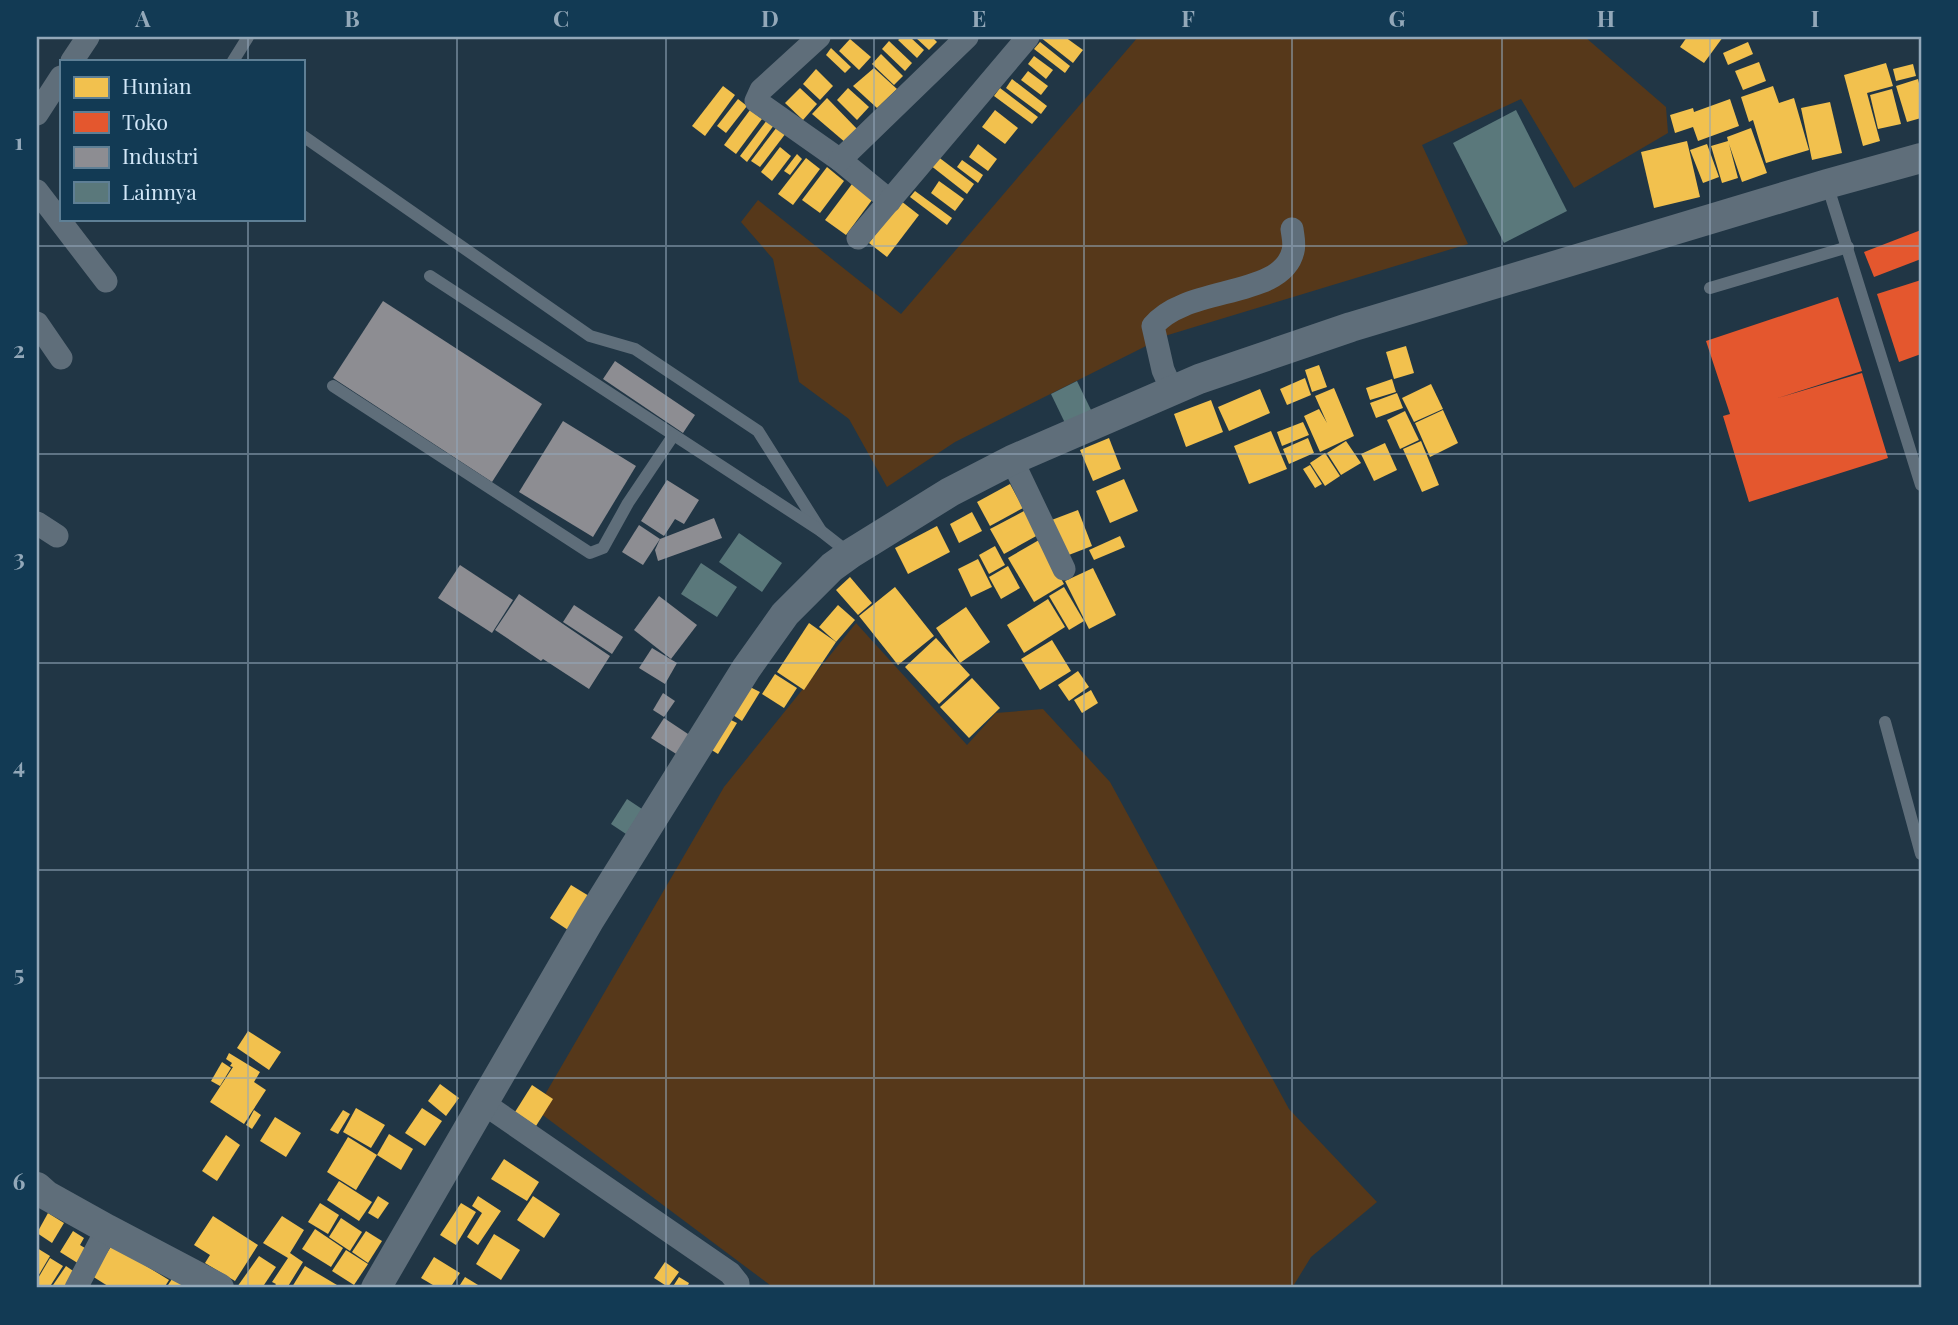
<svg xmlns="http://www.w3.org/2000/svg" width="1958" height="1325" font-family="'Playfair Display',serif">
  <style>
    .green { fill: #56381a }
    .homes { fill: #f2c14e }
    .shops { fill: #e4572e }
    .industry { fill: #8d8d92 }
    .building { fill: #5a787b }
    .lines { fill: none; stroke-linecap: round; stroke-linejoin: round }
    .service { stroke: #5f6e7a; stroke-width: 12 }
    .minor { stroke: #5f6e7a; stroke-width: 23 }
    .tertiary { stroke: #5f6e7a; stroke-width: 30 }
    .grid { fill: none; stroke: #93a8b9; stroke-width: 2; stroke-opacity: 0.55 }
    .neatline { fill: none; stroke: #93a8b9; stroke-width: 2.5 }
    .grid-label { font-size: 23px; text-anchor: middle; font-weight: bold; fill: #93a8b9 }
  </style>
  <rect width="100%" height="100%" fill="#213645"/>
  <g class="green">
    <path d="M1138,37H1585L1666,107L1668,133L1574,188L1521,99L1422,145L1468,244L1168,335L955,442L887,487L849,419L799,382L773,259L741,222L758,200L901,314Z"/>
    <path d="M856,623L967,745L996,713L1043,709L1110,782L1289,1109L1377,1202L1311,1257L1292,1288H774L536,1110L724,787Z"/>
  </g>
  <g class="homes">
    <path d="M902,37H910L924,50L917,58L898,40Z"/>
    <path d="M915,37H932L937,42L929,50Z"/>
    <path d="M1040,37H1065L1083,50L1073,63Z"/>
    <path d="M1687,37H1723L1704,63L1680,47Z"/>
    <path d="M850,39L871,57L859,70L839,51Z"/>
    <path d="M889,41L912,63L905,71L882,49Z"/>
    <path d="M1040,42L1070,66L1065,73L1034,49Z"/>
    <path d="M1748,42L1753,54L1728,65L1723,53Z"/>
    <path d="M831,48L851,67L845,73L826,55Z"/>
    <path d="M881,54L903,76L894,85L872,64Z"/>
    <path d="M1034,56L1053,70L1046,79L1028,64Z"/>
    <path d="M1759,62L1766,81L1743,90L1735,71Z"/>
    <path d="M1886,63L1893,86L1867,93L1880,141L1863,146L1844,75Z"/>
    <path d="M1913,64L1916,76L1896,81L1893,69Z"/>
    <path d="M874,68L897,89L877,108L853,86Z"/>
    <path d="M816,69L833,86L820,100L803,84Z"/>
    <path d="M1028,71L1048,86L1041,95L1021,80Z"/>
    <path d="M1012,79L1047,106L1041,114L1006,88Z"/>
    <path d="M1918,79L1921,91V118L1907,122L1896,86Z"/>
    <path d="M723,86L735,95L705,136L692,126Z"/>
    <path d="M1773,86L1779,103L1794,98L1809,150L1766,163L1753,120L1749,122L1741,97Z"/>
    <path d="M800,88L817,104L803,120L785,103Z"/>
    <path d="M848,88L869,107L857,120L837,100Z"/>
    <path d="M1000,88L1038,117L1032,124L994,96Z"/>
    <path d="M1892,89L1901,124L1878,129L1870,95Z"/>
    <path d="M827,98L858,130L846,143L812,114Z"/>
    <path d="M738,99L747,106L726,133L717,126Z"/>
    <path d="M1730,99L1739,126L1698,141L1693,127L1675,133L1670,115L1693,108L1694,112Z"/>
    <path d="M1830,102L1842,153L1812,160L1801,108Z"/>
    <path d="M750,110L762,119L736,154L724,145Z"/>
    <path d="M995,110L1018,128L1005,144L982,127Z"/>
    <path d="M767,120L774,125L747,162L740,156Z"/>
    <path d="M777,127L786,133L760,167L751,161Z"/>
    <path d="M1751,128L1767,173L1742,182L1729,144L1738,178L1722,183L1711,146L1728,141L1727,137Z"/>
    <path d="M1687,141L1700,197L1654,208L1641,152Z"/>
    <path d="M978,144L997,159L988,171L969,157Z"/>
    <path d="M1707,144L1719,177L1703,183L1690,150Z"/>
    <path d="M780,147L791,156L772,181L761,172Z"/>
    <path d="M797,154L802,159L790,175L784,171Z"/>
    <path d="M937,156L974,184L967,194L930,165Z"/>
    <path d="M806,158L820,169L793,205L778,194Z"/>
    <path d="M962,160L983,175L978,183L957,167Z"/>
    <path d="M827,167L844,181L820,213L802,200Z"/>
    <path d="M939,181L964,199L955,211L931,193Z"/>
    <path d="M852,184L872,200L846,235L825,220Z"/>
    <path d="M915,191L952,218L947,225L910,197Z"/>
    <path d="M901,201L919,215L887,257L869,243Z"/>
    <path d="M1406,346L1414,373L1394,379L1386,352Z"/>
    <path d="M1319,365L1327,387L1312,392L1305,370Z"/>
    <path d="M1305,378L1311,395L1287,405L1280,389Z"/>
    <path d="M1392,379L1396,392L1370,400L1366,388Z"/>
    <path d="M1431,384L1443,409L1414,422L1402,398Z"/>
    <path d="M1334,388L1354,436L1320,452L1304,416L1319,409L1327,423L1315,396Z"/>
    <path d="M1260,389L1270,413L1229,431L1218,407Z"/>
    <path d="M1397,393L1403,408L1376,418L1370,403Z"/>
    <path d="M1211,400L1223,432L1186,447L1174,414Z"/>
    <path d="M1443,410L1458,443L1430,457L1415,423Z"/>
    <path d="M1405,411L1419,440L1400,449L1387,420Z"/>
    <path d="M1303,422L1309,435L1282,446L1277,432Z"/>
    <path d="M1271,431L1287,469L1249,484L1234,446Z"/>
    <path d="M1109,438L1121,469L1093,481L1080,450Z"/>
    <path d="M1308,438L1314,453L1289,464L1283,449Z"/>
    <path d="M1346,441L1361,463L1341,475L1327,453Z"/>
    <path d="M1421,441L1439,485L1422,492L1403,449Z"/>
    <path d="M1385,443L1397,470L1374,481L1361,454Z"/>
    <path d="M1325,453L1340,476L1325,486L1310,463Z"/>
    <path d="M1310,465L1322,484L1315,488L1303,469Z"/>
    <path d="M1124,479L1138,511L1110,523L1096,491Z"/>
    <path d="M1010,484L1023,508L990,526L977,502Z"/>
    <path d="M1078,510L1092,546L1061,558L1049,521Z"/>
    <path d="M1024,511L1038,535L1004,554L990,529Z"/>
    <path d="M972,512L982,531L959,543L950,524Z"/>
    <path d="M937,526L950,552L908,574L895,548Z"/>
    <path d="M1120,536L1125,547L1094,560L1089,550Z"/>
    <path d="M1039,540L1064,584L1034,602L1008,558Z"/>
    <path d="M995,546L1005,565L989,574L979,555Z"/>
    <path d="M978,559L992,587L971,597L958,569Z"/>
    <path d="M1008,566L1020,588L1001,599L989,577Z"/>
    <path d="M1093,568L1116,615L1089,629L1065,581Z"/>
    <path d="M850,577L872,603L858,615L836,590Z"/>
    <path d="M895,587L934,636L898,665L859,616Z"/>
    <path d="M1064,587L1084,621L1069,630L1049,596Z"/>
    <path d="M1048,599L1065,627L1024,653L1007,625Z"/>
    <path d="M838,605L855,620L836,642L819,627Z"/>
    <path d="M966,607L990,642L960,663L936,628Z"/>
    <path d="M809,623L836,642L804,690L777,672Z"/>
    <path d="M936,638L970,675L939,704L905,667Z"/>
    <path d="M1052,640L1071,671L1040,690L1021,659Z"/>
    <path d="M1078,671L1089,687L1069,701L1058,685Z"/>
    <path d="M775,674L797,688L784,708L762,694Z"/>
    <path d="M972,678L1000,708L969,738L940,707Z"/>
    <path d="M750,687L760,692L742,721L733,715Z"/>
    <path d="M1091,690L1098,703L1082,713L1074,700Z"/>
    <path d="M729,719L737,723L718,754L710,749Z"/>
    <path d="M571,885L589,896L568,930L550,918Z"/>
    <path d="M248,1031L281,1052L269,1070L237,1048Z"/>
    <path d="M229,1053L260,1072L254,1082L266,1090L244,1124L210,1102L233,1067L230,1066L232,1063L226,1059Z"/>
    <path d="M222,1062L231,1068L220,1086L211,1081Z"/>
    <path d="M440,1084L459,1098L446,1116L428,1101Z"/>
    <path d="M532,1085L553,1099L536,1126L515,1112Z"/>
    <path d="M356,1108L385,1125L371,1148L343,1132Z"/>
    <path d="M422,1108L442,1121L425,1146L405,1133Z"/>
    <path d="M254,1110L261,1115L252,1129L246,1125Z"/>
    <path d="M343,1110L350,1114L338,1134L330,1130Z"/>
    <path d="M275,1117L301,1133L286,1157L260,1141Z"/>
    <path d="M389,1134L413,1149L401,1170L377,1155Z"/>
    <path d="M226,1135L240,1145L217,1181L202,1171Z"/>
    <path d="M348,1137L377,1155L356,1190L327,1172Z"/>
    <path d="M504,1159L539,1182L527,1201L491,1179Z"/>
    <path d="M339,1181L372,1202L359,1221L327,1200Z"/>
    <path d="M378,1196L389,1203L378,1219L368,1213Z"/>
    <path d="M478,1196L501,1211L478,1245L467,1237L482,1213L472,1206Z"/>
    <path d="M533,1196L560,1214L544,1238L517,1220Z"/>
    <path d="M320,1203L339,1215L328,1234L308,1222Z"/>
    <path d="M461,1203L476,1212L456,1245L440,1235Z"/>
    <path d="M48,1213L64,1223L52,1243L37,1233Z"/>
    <path d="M213,1216L258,1245L235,1281L205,1263L210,1255L194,1245Z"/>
    <path d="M282,1216L304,1230L290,1253L303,1262L287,1288H273L276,1284L272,1282L288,1258L263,1243Z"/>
    <path d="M341,1218L362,1232L350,1251L329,1237Z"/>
    <path d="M315,1229L343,1248L331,1267L302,1249Z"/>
    <path d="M73,1231L84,1238L80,1245L93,1253L84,1267L60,1252Z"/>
    <path d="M366,1231L382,1241L368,1263L352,1252Z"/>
    <path d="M494,1234L520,1250L501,1280L476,1264Z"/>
    <path d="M112,1245L169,1280L164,1288H111L92,1276Z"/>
    <path d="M37,1248L50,1256L37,1278Z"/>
    <path d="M346,1250L368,1264L354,1285L332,1271Z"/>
    <path d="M259,1256L276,1267L262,1288L237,1287Z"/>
    <path d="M434,1257L460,1273L450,1288H438L421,1278Z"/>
    <path d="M50,1258L63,1266L49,1288H37V1280Z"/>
    <path d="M665,1262L679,1272L668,1287L654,1278Z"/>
    <path d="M66,1266L79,1275L71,1288H51Z"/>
    <path d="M305,1266L342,1288L292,1287Z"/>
    <path d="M174,1276L192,1288H166Z"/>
    <path d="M465,1277L483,1288H458Z"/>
    <path d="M679,1277L689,1283L688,1285L693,1288H672Z"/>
  </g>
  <g class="shops">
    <path d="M1921,230V259L1874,277L1864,252Z"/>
    <path d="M1921,280V354L1899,362L1877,294Z"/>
    <path d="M1838,297L1862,371L1778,398L1862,373L1888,458L1749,502L1723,416L1730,414L1706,341Z"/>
  </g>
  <g class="industry">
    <path d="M383,301L542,404L492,482L333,378Z"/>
    <path d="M615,361L695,415L683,433L603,379Z"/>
    <path d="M563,421L636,466L593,537L519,492Z"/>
    <path d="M667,480L699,500L684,524L675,519L664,536L641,521Z"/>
    <path d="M714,518L722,538L658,561L655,550L660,539Z"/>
    <path d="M639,525L660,539L643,565L622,552Z"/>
    <path d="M460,565L513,600L492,633L438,598Z"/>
    <path d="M519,594L610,656L589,689L543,659L541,661L495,630Z"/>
    <path d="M659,596L697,625L671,659L634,630Z"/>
    <path d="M574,605L623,637L612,654L563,622Z"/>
    <path d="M652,648L677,663L665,684L639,668Z"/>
    <path d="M663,693L675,701L664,717L653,710Z"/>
    <path d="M664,718L694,738L681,757L651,738Z"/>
  </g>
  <g class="building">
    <path d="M1516,110L1567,211L1504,243L1453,143Z"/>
    <path d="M1077,381L1091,410L1065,423L1051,394Z"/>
    <path d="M739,533L782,563L762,592L719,562Z"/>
    <path d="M701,563L737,587L717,617L681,594Z"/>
    <path d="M627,799L642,809L626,834L611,824Z"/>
  </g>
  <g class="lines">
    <g class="service">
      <path d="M233,61L248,37"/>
      <path d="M303,136L590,336L635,349L758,431L821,531"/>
      <path d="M1827,184L1921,485"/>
      <path d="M430,276L821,531L849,553"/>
      <path d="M1710,288L1848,247"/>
      <path d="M333,386L590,553L603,548L628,503L673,436"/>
      <path d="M1885,722L1921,854"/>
    </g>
    <g class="minor">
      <path d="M819,37L761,90L756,101L840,160L890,201"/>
      <path d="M72,61L88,37"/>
      <path d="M37,114L61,77"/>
      <path d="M840,160L967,37"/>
      <path d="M37,191L106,281"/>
      <path d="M858,238L1028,37"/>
      <path d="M37,323L61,358"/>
      <path d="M1172,390L1163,370L1153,326C1186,285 1282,299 1293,251C1295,244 1293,237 1292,229"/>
      <path d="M1012,460L1064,569"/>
      <path d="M37,523L57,536"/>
      <path d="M483,1103L730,1273L738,1283V1288"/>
      <path d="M76,1288L107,1229"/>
    </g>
    <g class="tertiary">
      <path d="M37,1187L46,1195L107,1229L219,1288"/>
      <path d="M376,1288L590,919L746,669L785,614L832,567L850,554L950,492L1012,460L1199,379L1351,327L1827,184L1921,158"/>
    </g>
  </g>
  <path class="grid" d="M248,37V61M457,37V1288M666,37V1288M874,37V1288M1084,37V1288M1292,37V1288M1502,37V1288M1710,37V1288M248,219V1288M37,246H1921M37,454H1921M37,663H1921M37,870H1921M37,1078H1921"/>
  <rect width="1958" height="1325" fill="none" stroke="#123a54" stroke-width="77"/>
  <rect x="60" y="60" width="245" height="161" fill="#123a54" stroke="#5e7f95" stroke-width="2"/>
  <rect x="74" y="77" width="35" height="21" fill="#f2c14e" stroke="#5e7f95" stroke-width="2"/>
  <text x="122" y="94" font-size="21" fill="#d1e6f7">Hunian</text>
  <rect x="74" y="112" width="35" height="21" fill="#e4572e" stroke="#5e7f95" stroke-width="2"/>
  <text x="122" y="130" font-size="21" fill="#d1e6f7">Toko</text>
  <rect x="74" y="147" width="35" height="21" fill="#8d8d92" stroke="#5e7f95" stroke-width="2"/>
  <text x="122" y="164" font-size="21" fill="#d1e6f7">Industri</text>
  <rect x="74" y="182" width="35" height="21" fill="#5a787b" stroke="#5e7f95" stroke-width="2"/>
  <text x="122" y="200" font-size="21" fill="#d1e6f7">Lainnya</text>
  <rect x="38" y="38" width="1882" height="1248" class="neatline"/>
  <g class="grid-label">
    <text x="143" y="27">A</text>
    <text x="352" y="27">B</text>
    <text x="561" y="27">C</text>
    <text x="770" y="27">D</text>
    <text x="979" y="27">E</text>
    <text x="1188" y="27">F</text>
    <text x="1397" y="27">G</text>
    <text x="1606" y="27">H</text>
    <text x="1815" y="27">I</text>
    <text x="19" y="150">1</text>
    <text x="19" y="358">2</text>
    <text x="19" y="566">3</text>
    <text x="19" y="774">4</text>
    <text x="19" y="982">5</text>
    <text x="19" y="1190">6</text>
  </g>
</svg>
